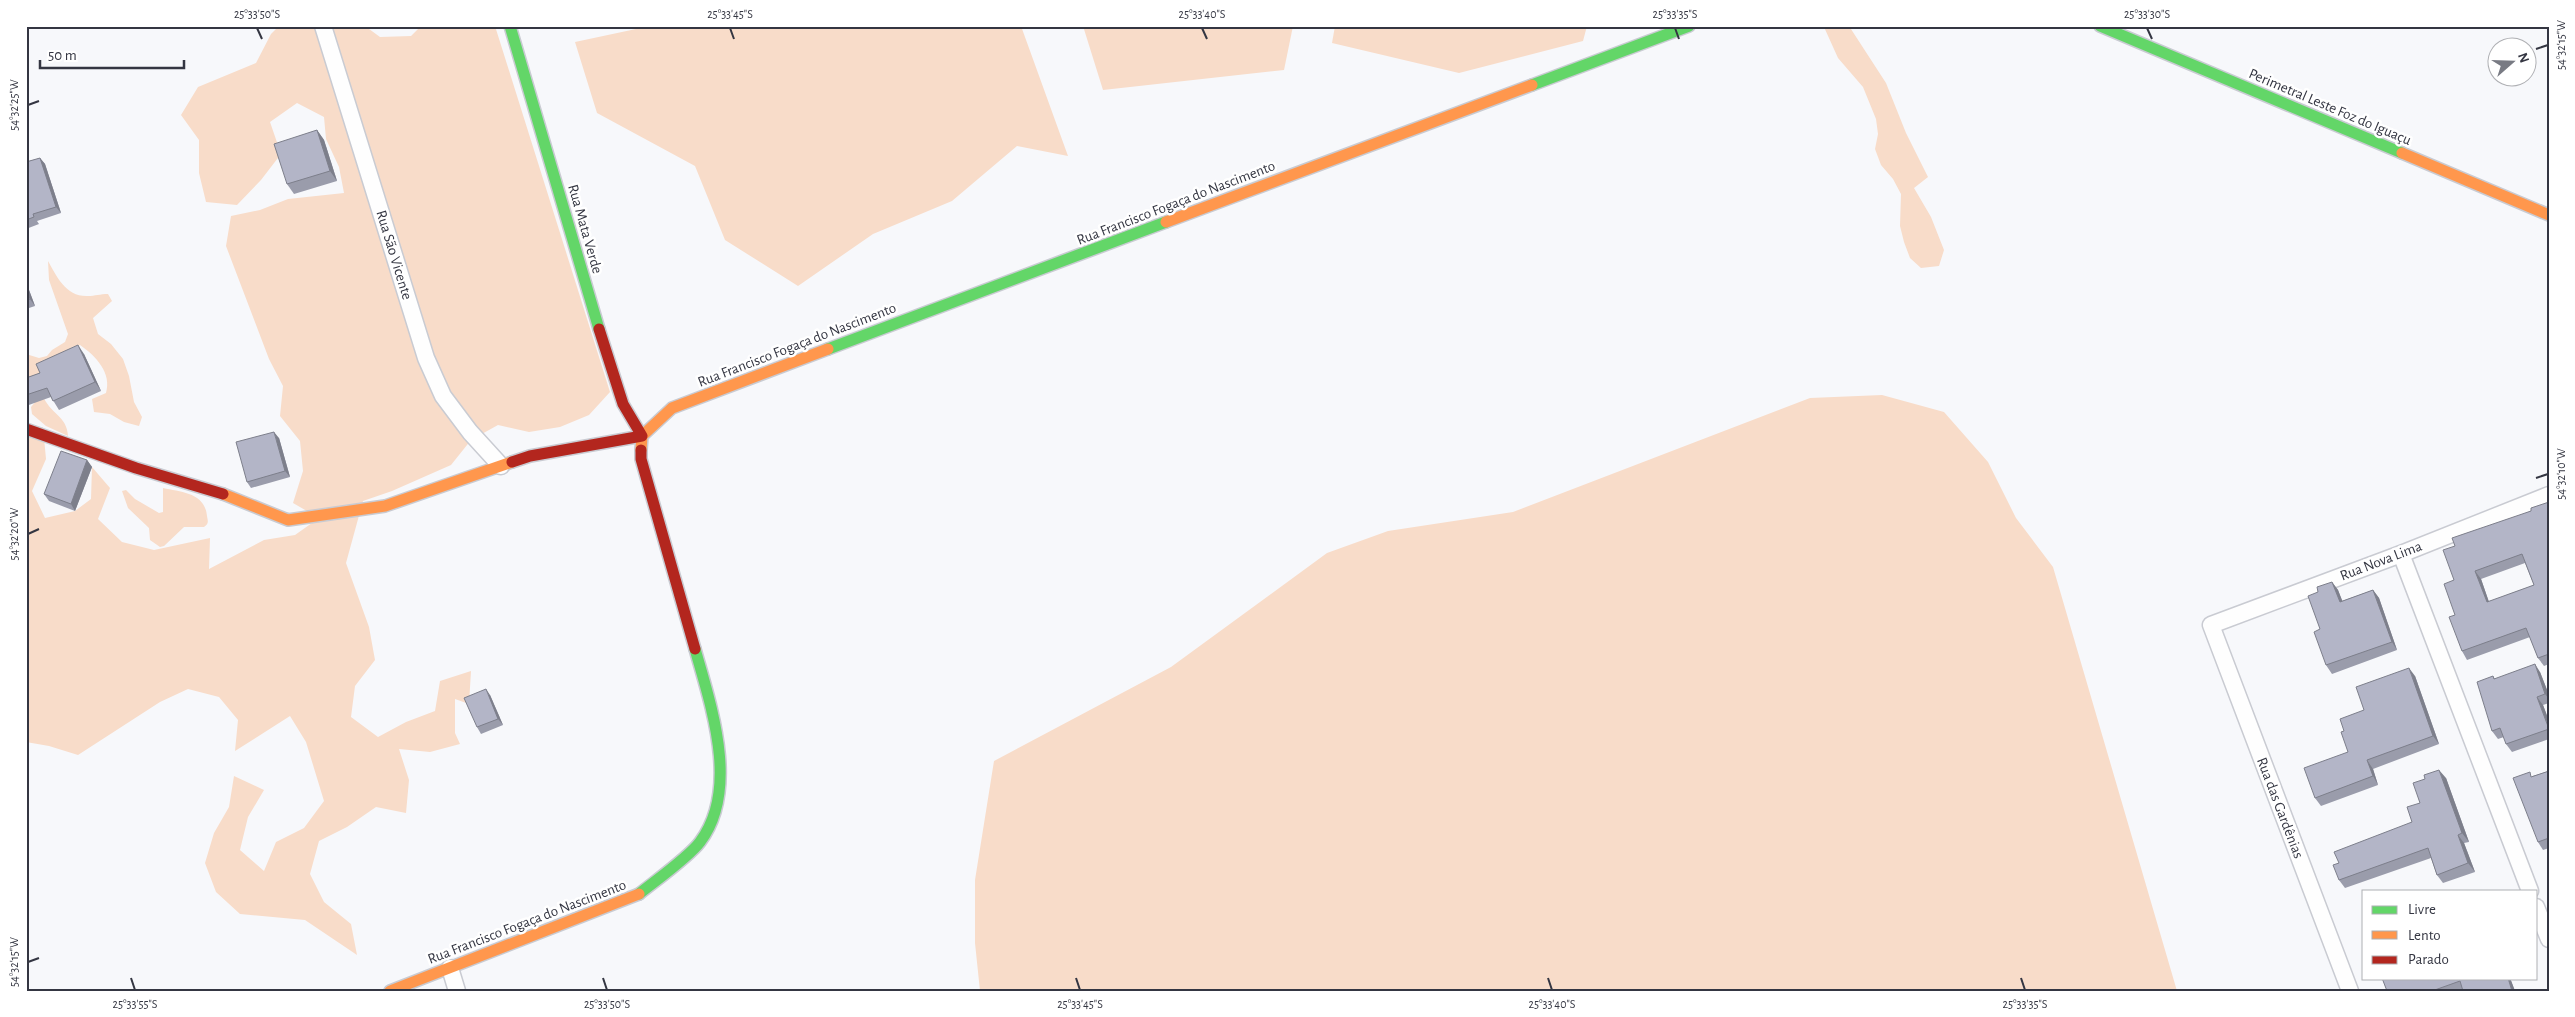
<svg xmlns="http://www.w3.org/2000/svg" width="2575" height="1017" font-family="'Alegreya Sans',sans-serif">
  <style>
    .green { fill: #f8dcc9 }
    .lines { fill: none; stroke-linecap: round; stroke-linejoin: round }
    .street-casing { stroke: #c9cbd2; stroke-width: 19 }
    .fast-casing { stroke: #c9cbd2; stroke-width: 14 }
    .slow-casing { stroke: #c9cbd2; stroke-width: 14 }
    .jam-casing { stroke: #c9cbd2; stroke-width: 14 }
    .street { stroke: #fefefe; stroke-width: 16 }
    .fast { stroke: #63d668; stroke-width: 11 }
    .slow { stroke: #ff974d; stroke-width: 11 }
    .jam { stroke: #b3261e; stroke-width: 11 }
    .wall { fill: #9a9cab; fill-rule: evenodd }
    .shaded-wall { fill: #7d7f8b }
    .building { fill: #b3b5c7; stroke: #7d7f8b; fill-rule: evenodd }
    .ticks { fill: none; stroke: #343642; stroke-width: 2 }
    .labels { text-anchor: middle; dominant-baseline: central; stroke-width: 5; stroke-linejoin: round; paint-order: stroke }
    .street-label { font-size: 15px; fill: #343642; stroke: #fff }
    .neatline { fill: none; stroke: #343642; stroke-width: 2 }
    .ticks-label { font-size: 12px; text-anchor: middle; fill: #343642 }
  </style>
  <rect width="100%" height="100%" fill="#f7f8fb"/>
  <g class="green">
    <path d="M279,26H365L380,37L411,36L421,26H495L610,392L589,415L560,427L529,432L498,425L471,440L451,465L392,491L363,501L346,563L369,627L375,660L355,686L351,717L378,737L406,722L435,711L440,681L471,671L469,704L455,699V733L460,744L430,752L399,749L409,780L406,813L376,807L347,827L319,841L310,874L324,902L351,924L357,955L305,920L240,914L216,892L205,863L214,833L229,807L234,776L264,790L248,817L240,850L264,871L276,842L304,828L324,801L306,742L290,716L235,751L238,720L219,697L188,689L160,702L78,755L49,746L26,742V435L43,427L46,459L32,491L45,518L75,511L91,499L92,467L110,488L98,519L122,542L154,550L210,538L209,569L264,540L295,535L319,518L293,503L303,471L300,441L280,416L283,386L269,359L226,246L231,216L260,210L288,199L344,193L339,167L326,139L324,117L297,103L270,122L281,154L261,180L237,205L206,202L199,173V140L181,115L198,87L256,63L271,34Z"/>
    <path d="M650,26H1021L1068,156L1017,146L952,201L873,234L798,286L725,240L695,166L597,113L575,42Z"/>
    <path d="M1083,26H1293L1284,70L1103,90Z"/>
    <path d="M1335,26H1587L1583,41L1459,73L1332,43Z"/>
    <path d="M1849,26L1886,83L1906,133L1928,177L1914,188L1931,217L1944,250L1939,266L1921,268L1910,258L1904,242L1900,226L1901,194L1893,179L1881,165L1875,149L1878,134L1876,119L1863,87L1838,58L1824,27Z"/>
    <path d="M48,261C57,277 66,297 88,296C95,296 100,294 108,294L112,301L93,318L98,334L111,344L123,359L129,376L134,402L142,417L139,426L124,422L110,414L94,412L92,399L106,393C112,373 96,356 80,345L72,347L67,352L42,394C50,415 67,415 68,436L46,426L32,414L31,407L36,401L26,394V354L39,358L47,356L52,350L65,342L68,334L49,280Z"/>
    <path d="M1882,395L1944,412L1988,462L2016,518L2053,567L2177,991H980L975,943V880L994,761L1171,667L1327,553L1388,531L1513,512L1810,398Z"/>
    <path d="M163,488C182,492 205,493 207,516C208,522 209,523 204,527H184L164,546L160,547L150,540L149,528L128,508L122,491L126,490L135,499L159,513L163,512Z"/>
  </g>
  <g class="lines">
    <g class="street-casing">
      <g id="street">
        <path d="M323,26L426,358L443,396L470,432L501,466"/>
        <path d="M2401,554L2530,891"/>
        <path d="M2536,907L2549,939"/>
        <path d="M450,968L457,991"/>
        <path d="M2350,991L2211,625L2401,554L2549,495"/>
      </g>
    </g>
    <g class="fast-casing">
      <g id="fast">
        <path d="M510,26L599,329"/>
        <path d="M2100,26L2402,153"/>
        <path d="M1532,85L1689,26"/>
        <path d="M828,349L1166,222"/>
        <path d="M639,894C655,881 689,857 700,842C740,789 711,706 695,649"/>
      </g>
    </g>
    <g class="slow-casing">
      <g id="slow">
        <path d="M2402,153L2549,215"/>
        <path d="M1166,222L1532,85"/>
        <path d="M641,450L642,436L672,408L828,349"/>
        <path d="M223,494L288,520L385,506L512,462"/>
        <path d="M390,991L639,894"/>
      </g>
    </g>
    <g class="jam-casing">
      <g id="jam">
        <path d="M26,429L136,468L223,494"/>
        <path d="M641,450V459L695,649"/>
        <path d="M512,462L530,456L642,436L623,404L599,329"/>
      </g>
    </g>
    <use href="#street" class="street"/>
    <use href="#fast" class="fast"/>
    <use href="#slow" class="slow"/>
    <use href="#jam" class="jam"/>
  </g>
  <g class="wall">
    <path d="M317,130L324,140L337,181L294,194L287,184Z"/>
    <path d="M40,158L45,164L61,213L37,221L39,224L26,229V162Z"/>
    <path d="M26,282L35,306L26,309Z"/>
    <path d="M84,354L101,391L59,410L51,397L26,406V378L40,373Z"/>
    <path d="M279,438L290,477L251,488L247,482Z"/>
    <path d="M87,460L92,467L75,511L49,501L44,494Z"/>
    <path d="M2549,502V664L2544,666L2538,658L2530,637L2467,660L2462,651L2455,615L2454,580L2455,546L2531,511ZM2525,563L2534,585L2489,602L2481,579Z"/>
    <path d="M2332,582L2338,590L2342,601L2373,590L2379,598L2397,650L2332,674L2326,665L2320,629Z"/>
    <path d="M2540,672L2549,695V703L2543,705L2549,721V739L2512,752L2506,744L2504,737L2498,739L2492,731L2493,676L2495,679Z"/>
    <path d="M2415,676L2439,744L2373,769L2378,785L2321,806L2315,798L2348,752L2344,731Z"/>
    <path d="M490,695L503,725L481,734L477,727Z"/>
    <path d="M2549,771V848L2543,850L2538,842L2533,776Z"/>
    <path d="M2446,778L2469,842L2464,843L2475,872L2443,883L2437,875L2431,858L2345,888L2339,880V863L2412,822L2420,803Z"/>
    <path d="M2382,978H2510L2515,991H2463V989L2458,991H2387Z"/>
  </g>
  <g class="shaded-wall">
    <path d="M317,130L324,140L337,181L330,171Z"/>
    <path d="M40,158L45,164L61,213L56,207Z"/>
    <path d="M26,282L35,306L30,299L26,288Z"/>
    <path d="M78,345L84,354L101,391L95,382Z"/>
    <path d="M274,432L279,438L290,477L285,471Z"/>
    <path d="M87,460L92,467L75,511L71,504Z"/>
    <path d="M2475,571L2481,579L2492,611L2487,602Z"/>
    <path d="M2332,582L2338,590L2346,610L2340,602Z"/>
    <path d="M2373,590L2379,598L2397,650L2392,642Z"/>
    <path d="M2535,664L2540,672L2549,695V699L2545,694Z"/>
    <path d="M2409,668L2415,676L2439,744L2433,736Z"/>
    <path d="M486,689L490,695L503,725L498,719Z"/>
    <path d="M2537,697L2543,705L2549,721V728Z"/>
    <path d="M2367,760L2373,769L2378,785L2373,776Z"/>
    <path d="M2439,770L2446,778L2469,842L2462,833Z"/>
    <path d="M2458,835L2464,843L2475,872L2468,863Z"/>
    <path d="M2508,978H2510L2515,991H2512Z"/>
  </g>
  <g class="building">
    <path d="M317,130L330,171L287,184L274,144Z"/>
    <path d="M40,158L56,207L33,214L34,217L26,220V162Z"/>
    <path d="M26,288L30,299L26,301Z"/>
    <path d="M78,345L95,382L53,401L47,388L26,395V378L40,373L36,364Z"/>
    <path d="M274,432L285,471L247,482L236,442Z"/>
    <path d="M61,451L87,460L71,504L44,494Z"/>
    <path d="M2549,502V654L2538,658L2526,628L2462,651L2449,617L2455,615L2444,584L2454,580L2443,550L2455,546L2452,538L2531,511V508ZM2522,554L2534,585L2487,602L2475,571Z"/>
    <path d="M2332,582L2340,602L2373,590L2392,642L2326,665L2314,632L2320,629L2308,596L2318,592L2317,587Z"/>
    <path d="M2535,664L2545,694L2537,697L2549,729L2506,744L2500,728L2492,731L2477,682L2493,676L2494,679Z"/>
    <path d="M2409,668L2433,736L2367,760L2373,776L2315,798L2304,768L2348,752L2341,732L2344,731L2340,719L2364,710L2356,687Z"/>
    <path d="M486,689L498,719L477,727L464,698Z"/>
    <path d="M2439,770L2462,833L2458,835L2468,863L2437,875L2428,848L2339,880L2333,865L2339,863L2334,852L2412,822L2407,807L2420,803L2413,783L2425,779L2424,775Z"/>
    <path d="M2549,771V838L2538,842L2513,778L2530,772L2531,777Z"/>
    <path d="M2382,978H2508L2512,991H2463L2460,981L2432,991H2387Z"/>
  </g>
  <path class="ticks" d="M257,28L262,39M730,28L734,39M1202,28L1207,39M1675,28L1679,39M2147,28L2152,39M2536,49L2548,45M28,105L39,101M2536,478L2548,474M28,534L39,529M28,962L39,958M131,978L135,990M603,978L607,990M1076,978L1080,990M1548,978L1552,990M2021,978L2025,990"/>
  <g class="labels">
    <g class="street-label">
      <text transform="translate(2330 107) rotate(23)">Perimetral Leste Foz do Iguaçu</text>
      <text transform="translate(1176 203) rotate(-21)">Rua Francisco Fogaça do Nascimento</text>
      <text transform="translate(585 229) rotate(74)">Rua Mata Verde</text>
      <text transform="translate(394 255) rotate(73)">Rua São Vicente</text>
      <text transform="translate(797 345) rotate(-21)">Rua Francisco Fogaça do Nascimento</text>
      <text transform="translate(2381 561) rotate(-21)">Rua Nova Lima</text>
      <text transform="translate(2280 808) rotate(69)">Rua das Gardênias</text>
      <text transform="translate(527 922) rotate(-21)">Rua Francisco Fogaça do Nascimento</text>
    </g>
  </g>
  <rect width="2575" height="1017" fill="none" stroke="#ffffff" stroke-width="55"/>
  <rect x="2362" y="890" width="175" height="90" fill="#ffffff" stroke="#aeafb3"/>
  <rect x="2372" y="906" width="25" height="8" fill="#63d668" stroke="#aeafb3"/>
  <text x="2408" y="914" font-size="15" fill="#343642">Livre</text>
  <rect x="2372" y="931" width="25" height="8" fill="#ff974d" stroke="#aeafb3"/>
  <text x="2408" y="940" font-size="15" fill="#343642">Lento</text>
  <rect x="2372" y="956" width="25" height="8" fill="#b3261e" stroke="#aeafb3"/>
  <text x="2408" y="964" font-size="15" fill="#343642">Parado</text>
  <g transform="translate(2512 62) rotate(70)"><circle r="24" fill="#ffffff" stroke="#aeafb3"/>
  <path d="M0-4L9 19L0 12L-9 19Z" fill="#787a83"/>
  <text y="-8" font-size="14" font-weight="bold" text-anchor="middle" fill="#343642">N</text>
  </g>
  <path d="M40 60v8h144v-8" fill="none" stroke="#343642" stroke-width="2.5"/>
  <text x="48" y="60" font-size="15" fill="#343642" stroke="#ffffff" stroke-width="4" paint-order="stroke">50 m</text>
  <rect x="28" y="28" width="2520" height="962" class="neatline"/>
  <g class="ticks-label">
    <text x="257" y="18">25°33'50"S</text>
    <text x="730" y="18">25°33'45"S</text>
    <text x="1202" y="18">25°33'40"S</text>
    <text x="1675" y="18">25°33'35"S</text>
    <text x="2147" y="18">25°33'30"S</text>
    <text transform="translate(2561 45) rotate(-90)" y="4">54°32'15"W</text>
    <text transform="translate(14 105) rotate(-90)" y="4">54°32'25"W</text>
    <text transform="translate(2561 474) rotate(-90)" y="4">54°32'10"W</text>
    <text transform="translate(14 534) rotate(-90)" y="4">54°32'20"W</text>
    <text transform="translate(14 962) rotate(-90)" y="4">54°32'15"W</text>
    <text x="135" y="1008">25°33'55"S</text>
    <text x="607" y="1008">25°33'50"S</text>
    <text x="1080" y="1008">25°33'45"S</text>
    <text x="1552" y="1008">25°33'40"S</text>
    <text x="2025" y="1008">25°33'35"S</text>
  </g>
</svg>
